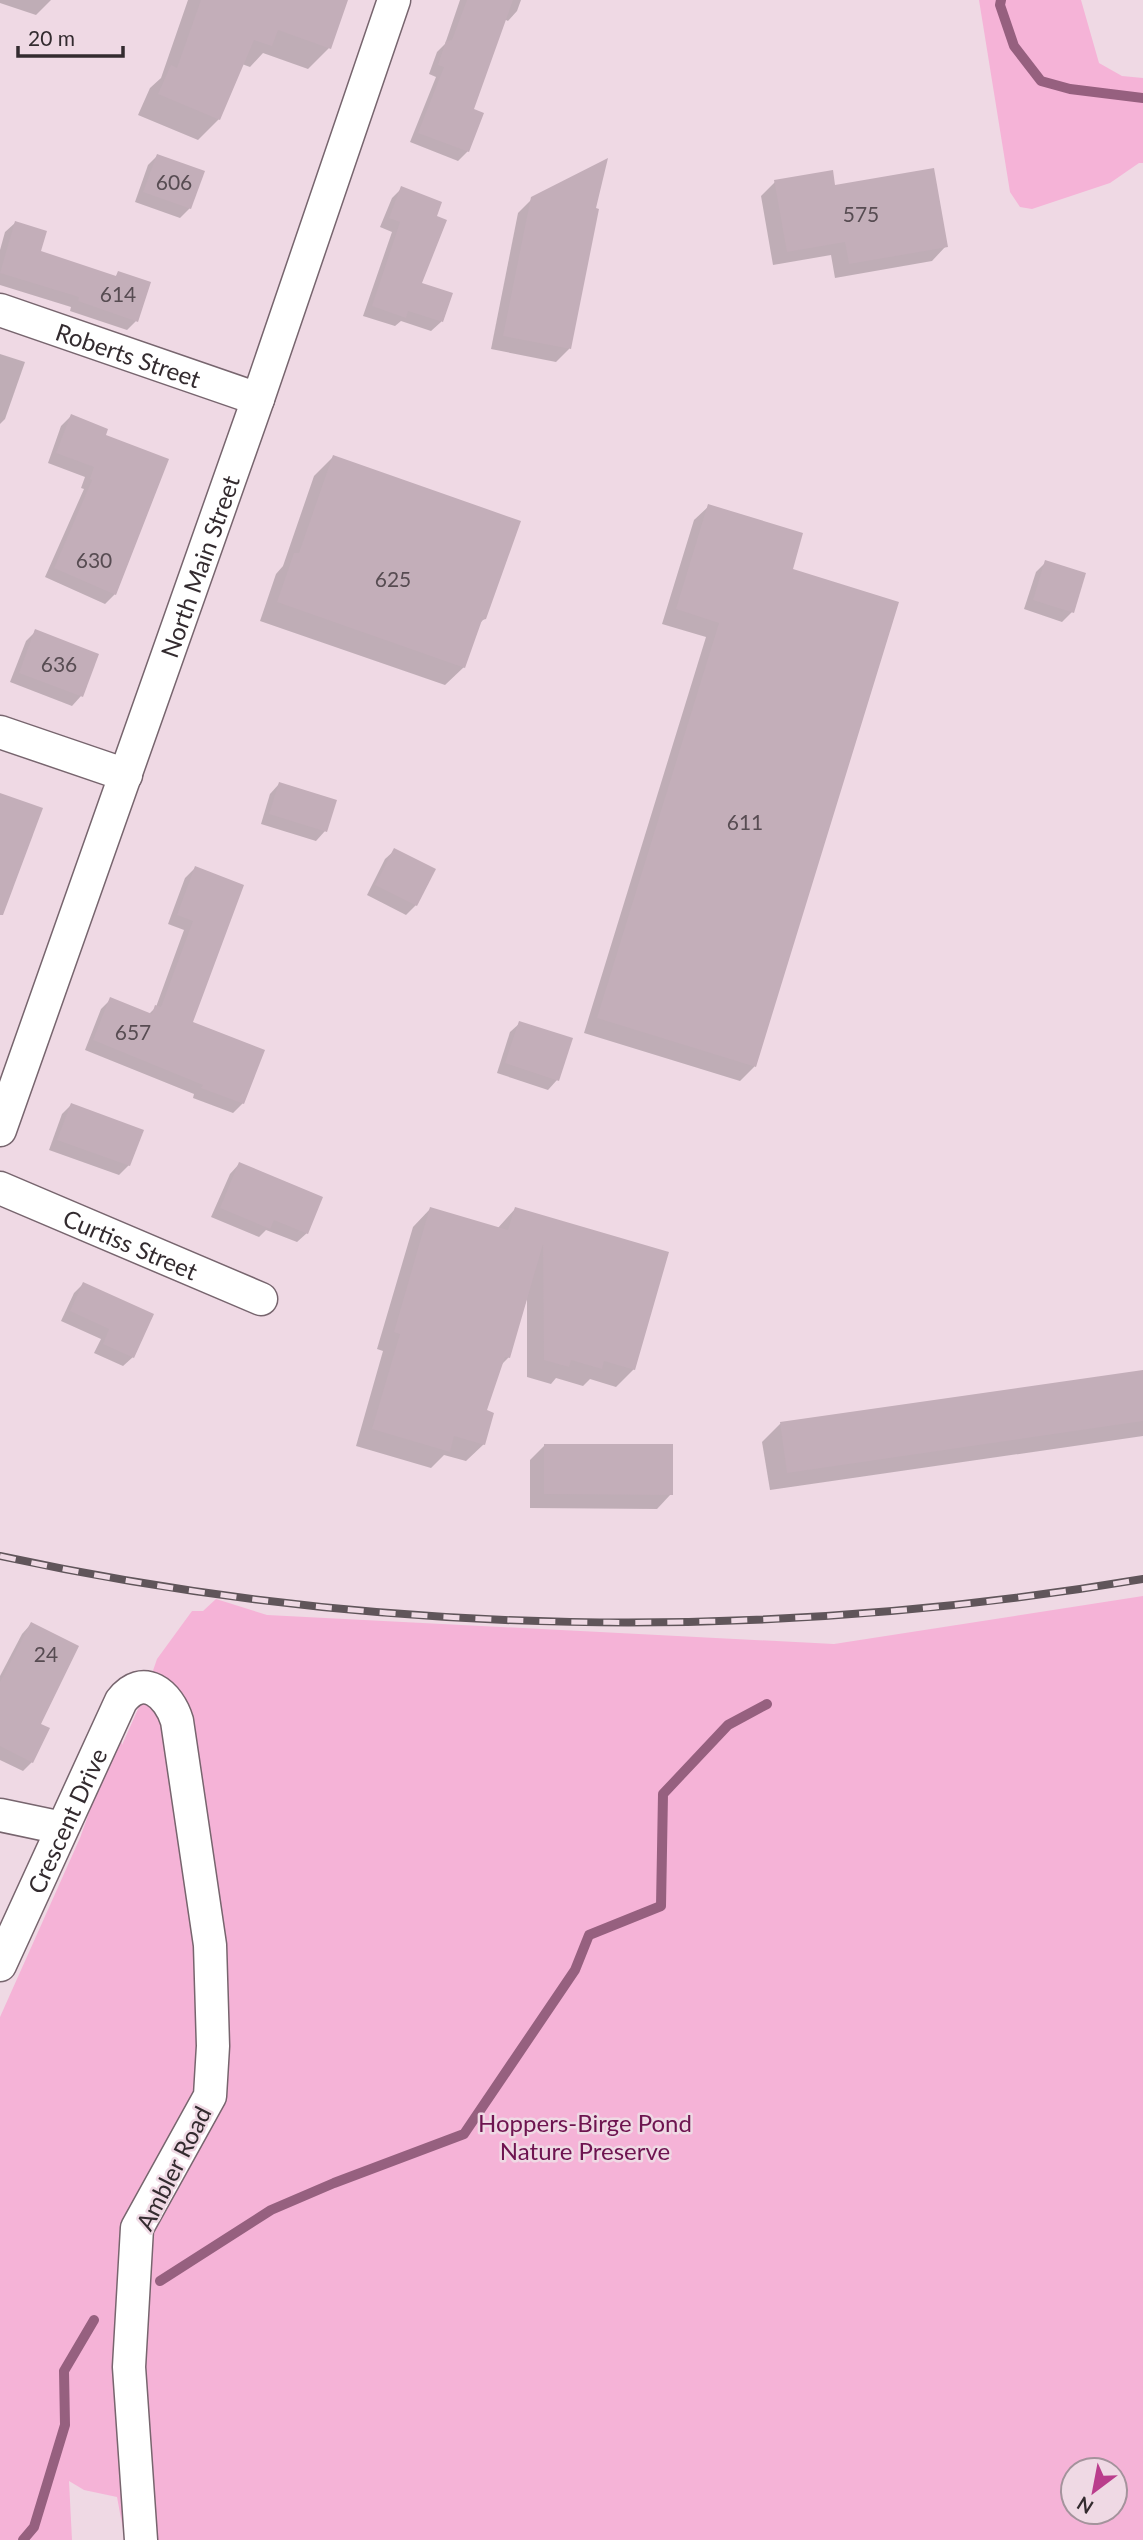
<svg xmlns="http://www.w3.org/2000/svg" width="1143" height="2540" font-family="Lato,sans-serif">
  <style>
    .green { fill: #f5b3d7; fill-rule: evenodd }
    .shadow { fill: #0003 }
    .lines { fill: none; stroke-linecap: round; stroke-linejoin: round }
    .stream { stroke: #96607f; stroke-width: 10 }
    .building { fill: #c3aeb9 }
    .minor-casing { stroke: #77656e; stroke-width: 35 }
    .minor { stroke: #fff; stroke-width: 32 }
    .rail-casing { stroke: #60555a; stroke-width: 8 }
    .rail { stroke: #efd9e4; stroke-width: 5; stroke-dasharray: 16; stroke-linecap: butt }
    .labels { text-anchor: middle; dominant-baseline: central; stroke-width: 5; stroke-linejoin: round; paint-order: stroke }
    .number-label { font-size: 21px; fill: #574c52 }
    .street-label { font-size: 24px; fill: #332b2f; stroke: #efd9e4 }
    .park-label { font-size: 24px; fill: #6e1450; stroke: #efd9e4 }
  </style>
  <rect width="100%" height="100%" fill="#efd9e4"/>
  <g class="green">
    <path d="M979,0H1081L1099,63L1122,76L1143,78V163H1139L1110,183L1032,209L1020,207L1010,192Z"/>
    <path d="M1143,1596V2540H125L117,2497L84,2490L69,2481L72,2540H0V2017L80,1838L120,1726L122,1745L146,1691L157,1659L192,1611H203L216,1599L267,1615L834,1644ZM1073,2470H1115V2512H1073Z"/>
  </g>
  <g class="shadow">
    <path d="M0,0H51L36,15L0,3Z"/>
    <path d="M188,0H346L329,48L308,69L263,53L250,67L242,64L219,119L198,140L138,115L150,88L161,78Z"/>
    <path d="M460,0H521L517,11L508,21L504,19L472,110L468,151L458,161L410,142L436,77L429,74L437,52L445,44Z"/>
    <path d="M157,156L190,208L180,218L135,202L148,165Z"/>
    <path d="M775,182L834,187L946,246L932,261L835,278L831,255L773,265L761,196Z"/>
    <path d="M402,188L420,284L451,294L441,322L431,331L401,321L395,326L363,316L392,232L380,227L392,198Z"/>
    <path d="M532,199L594,209L569,349L556,362L491,349L518,213Z"/>
    <path d="M15,223L39,252L114,278L119,273L136,321L127,330L70,311L71,307L0,285V250L5,232Z"/>
    <path d="M0,354L25,362L5,419L0,424Z"/>
    <path d="M71,416L104,436L115,594L105,604L45,577L84,489L81,488L85,477L48,463L61,426Z"/>
    <path d="M333,457L485,618L479,624L464,667L445,685L260,621L276,574L283,566L314,476Z"/>
    <path d="M709,506L790,570L897,603L754,1067L740,1081L584,1033L706,637L662,624L694,520Z"/>
    <path d="M1046,562L1072,612L1062,622L1024,609L1036,572Z"/>
    <path d="M36,631L97,655L81,696L72,706L10,682L26,641Z"/>
    <path d="M279,784L325,831L316,841L261,824L270,794Z"/>
    <path d="M395,850L434,870L416,905L406,915L367,895L385,859Z"/>
    <path d="M195,868L191,1023L243,1103L233,1113L193,1098L194,1094L85,1050L101,1009L111,999L148,1015L156,1007L184,930L168,924L185,878Z"/>
    <path d="M520,1023L557,1080L548,1090L497,1073L510,1032Z"/>
    <path d="M71,1105L129,1165L119,1175L49,1150L62,1114Z"/>
    <path d="M239,1164L307,1233L297,1242L266,1230L259,1237L211,1217L230,1174Z"/>
    <path d="M430,1209L497,1229L515,1209L667,1254L634,1369L616,1387L590,1379L583,1386L556,1378L551,1384L527,1377V1298L508,1358L501,1365L485,1412L484,1444L466,1461L444,1455L431,1468L356,1446L383,1351L377,1349L413,1227Z"/>
    <path d="M83,1284L133,1357L123,1366L94,1353L101,1339L61,1321L74,1293Z"/>
    <path d="M1143,1372V1436L770,1490L762,1442L780,1424Z"/>
    <path d="M545,1445L671,1494L657,1509L530,1508V1460Z"/>
    <path d="M31,1624L38,1725L32,1762L23,1771L0,1760V1676L22,1634Z"/>
  </g>
  <g class="lines">
    <g class="stream">
      <path d="M1001,0L1000,5L1014,46L1041,81L1070,89L1143,98"/>
      <path d="M160,2281L271,2210L334,2183L464,2134L575,1970L589,1935L661,1906L663,1794L728,1725L767,1704"/>
      <path d="M23,2540L34,2527L65,2425L64,2371L94,2320"/>
    </g>
  </g>
  <g class="building">
    <path d="M201,0H348L331,49L278,30L272,46L254,40L220,120L158,94L171,65L177,68Z"/>
    <path d="M467,0H513L474,109L484,113L469,152L418,133L444,67L438,65L446,41L452,40Z"/>
    <path d="M157,154L205,171L191,209L143,192Z"/>
    <path d="M608,158L596,208L599,209L571,349L503,336L531,197Z"/>
    <path d="M934,168L948,247L849,264L845,242L787,252L774,180L833,170L835,185Z"/>
    <path d="M401,186L442,202L437,216L447,220L422,283L453,293L443,322L408,311L406,318L372,306L400,222L389,218Z"/>
    <path d="M15,221L47,231L41,251L116,276L118,271L151,282L138,322L78,301L79,297L0,273Z"/>
    <path d="M71,414L108,429L106,435L169,459L116,595L54,568L92,480L90,479L94,467L56,453Z"/>
    <path d="M333,455L521,521L486,619L482,620L465,668L277,602L294,553H299Z"/>
    <path d="M708,504L803,533L793,569L899,602L756,1067L597,1018L719,623L676,609Z"/>
    <path d="M1045,560L1086,573L1074,613L1033,600Z"/>
    <path d="M35,629L99,654L83,697L19,673Z"/>
    <path d="M279,782L337,800L327,832L269,814Z"/>
    <path d="M0,793L43,808L3,915H0Z"/>
    <path d="M394,848L436,869L417,906L375,885Z"/>
    <path d="M195,866L244,885L193,1022L265,1050L244,1104L201,1088L203,1085L93,1040L110,997L152,1014L155,1005L161,1007L193,921L177,915Z"/>
    <path d="M519,1021L573,1038L559,1081L505,1063Z"/>
    <path d="M71,1103L144,1130L130,1166L57,1140Z"/>
    <path d="M239,1162L323,1197L308,1234L274,1220L270,1229L220,1208Z"/>
    <path d="M430,1207L508,1230L515,1207L669,1252L635,1370L604,1361L602,1369L571,1360L569,1367L544,1360L543,1244L510,1358L505,1357L487,1410L494,1413L485,1445L454,1436L450,1452L372,1429L400,1334L394,1332Z"/>
    <path d="M83,1282L154,1314L134,1358L103,1344L109,1329L70,1311Z"/>
    <path d="M1143,1370V1421L787,1473L780,1422Z"/>
    <path d="M544,1444H673V1495L544,1494Z"/>
    <path d="M31,1622L79,1646L41,1724L50,1728L33,1763L0,1746V1682Z"/>
  </g>
  <g class="lines">
    <g class="minor-casing">
      <g id="minor">
        <path id="s1" d="M0,310L258,399"/>
        <path d="M0,732L126,775"/>
        <path id="s2" d="M0,1130L258,399L394,0"/>
        <path id="s3" d="M0,1188L261,1299"/>
        <path d="M0,1815L62,1828"/>
        <path id="s4" d="M0,1965L121,1701C143,1672 169,1694 177,1721L210,1945L213,2046L210,2096L137,2228L129,2367L141,2540"/>
      </g>
    </g>
    <use href="#minor" class="minor"/>
    <g class="rail-casing">
      <path id="rail" d="M0,1556C375,1637 765,1643 1143,1579"/>
    </g>
    <use href="#rail" class="rail"/>
  </g>
  <g class="labels">
    <g class="number-label">
      <text x="174" y="181">606</text>
      <text x="861" y="213">575</text>
      <text x="118" y="293">614</text>
      <text x="94" y="559">630</text>
      <text x="393" y="578">625</text>
      <text x="59" y="663">636</text>
      <text x="745" y="821">611</text>
      <text x="133" y="1031">657</text>
      <text x="46" y="1653">24</text>
    </g>
    <g class="street-label">
      <text stroke="none"><textPath href="#s1" startOffset="136">Roberts Street</textPath></text>
      <text stroke="none"><textPath href="#s2" startOffset="598">North Main Street</textPath></text>
      <text stroke="none"><textPath href="#s3" startOffset="142">Curtiss Street</textPath></text>
      <text stroke="none"><textPath href="#s4" startOffset="159">Crescent Drive</textPath></text>
      <text transform="translate(173 2168) rotate(-63)">Ambler Road</text>
    </g>
    <g class="park-label">
      <text x="585" y="2122">Hoppers-Birge Pond<tspan x="585" dy="28">Nature Preserve</tspan></text>
    </g>
  </g>
  <g transform="translate(1094 2491) rotate(212)"><circle r="33" fill="#efd9e4" stroke="#a4939c" stroke-width="2"/>
  <path d="M0-5L12 26L0 18L-12 26Z" fill="#ba3d8c"/>
  <text y="-10" font-size="19" font-weight="bold" text-anchor="middle" fill="#332b2f">N</text>
  </g>
  <path d="M18 46v10h105v-10" fill="none" stroke="#332b2f" stroke-width="3.5"/>
  <text x="28" y="46" font-size="21" fill="#332b2f" stroke="#efd9e4" stroke-width="5" paint-order="stroke">20 m</text>
</svg>
